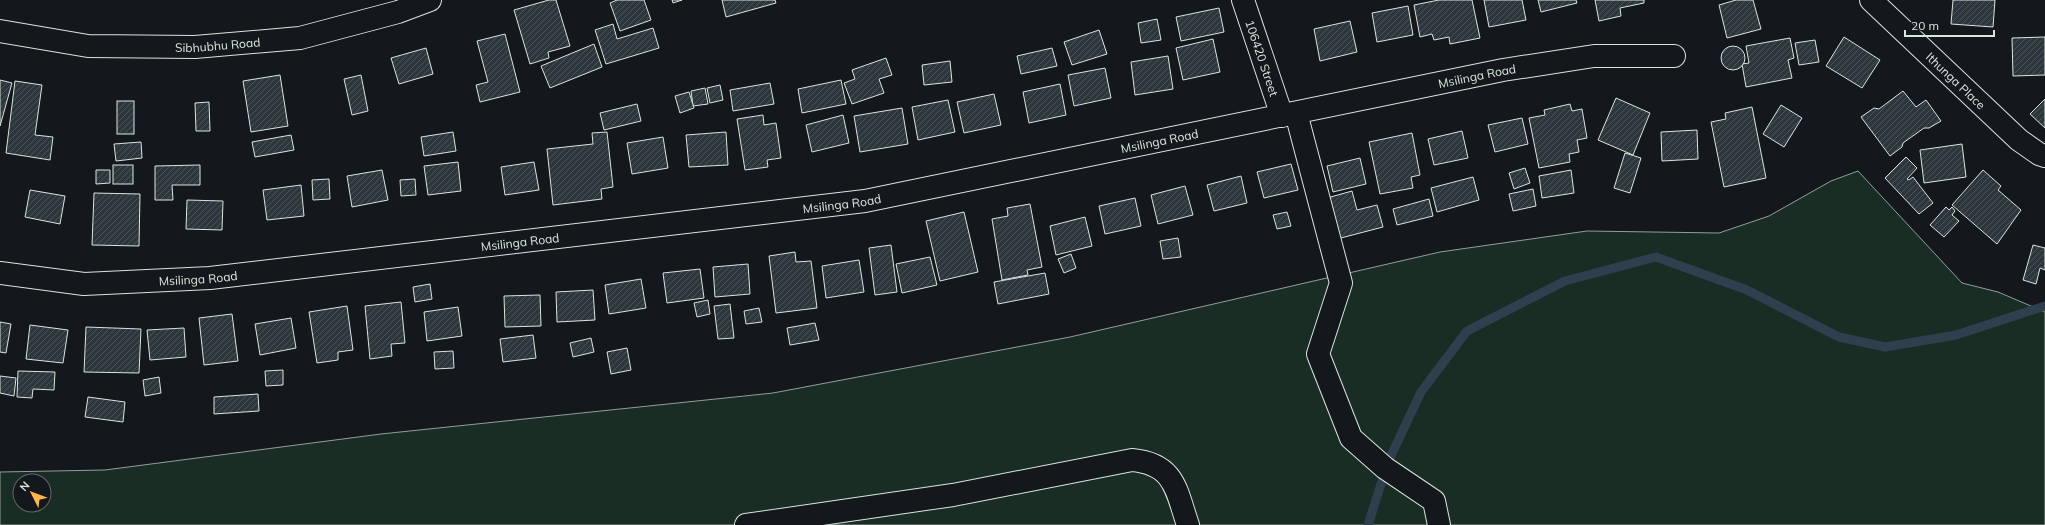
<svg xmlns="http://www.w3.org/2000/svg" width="2045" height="525" font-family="Mulish,sans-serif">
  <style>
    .green { fill: #1a2d24; stroke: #939e99; fill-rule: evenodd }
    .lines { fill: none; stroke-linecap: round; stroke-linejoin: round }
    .stream { stroke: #2f3f4d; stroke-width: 9 }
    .building { fill: url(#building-hatch); stroke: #d8e6dc }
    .street-casing { stroke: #d8e6dc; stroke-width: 24 }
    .street { stroke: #14181c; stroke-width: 22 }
    .labels { text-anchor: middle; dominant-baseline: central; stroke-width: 3; stroke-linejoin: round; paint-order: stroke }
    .street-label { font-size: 12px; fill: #d8e6dc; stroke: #14181c }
  </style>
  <defs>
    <pattern id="building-hatch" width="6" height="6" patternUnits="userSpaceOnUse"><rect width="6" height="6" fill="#2c363c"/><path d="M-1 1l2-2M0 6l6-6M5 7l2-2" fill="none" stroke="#4a5358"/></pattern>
  </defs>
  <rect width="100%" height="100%" fill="#14181c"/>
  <path class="green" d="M1858,171L1962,283L1998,292L2045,312V525H0V472L105,470L381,434L773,393L1070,337L1440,252L1587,231L1719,233L1769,216L1831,181ZM20,481H44V505H20Z"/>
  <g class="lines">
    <path class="stream" d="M1368,525L1388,462L1421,392L1467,331L1565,281L1656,257L1747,290L1839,337L1885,347L1956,335L2045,306"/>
  </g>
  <g class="building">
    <path d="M549,0H556L570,46L548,52L549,58L530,64L514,10Z"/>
    <path d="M617,0H644L651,20L620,31L610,3Z"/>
    <path d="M672,0H682L673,3Z"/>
    <path d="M722,0H775L776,3L726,17Z"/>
    <path d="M1439,0H1472L1480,38L1450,44L1449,37L1434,40L1432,34L1420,37L1414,5Z"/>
    <path d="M1484,0H1522L1526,20L1489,27Z"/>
    <path d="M1538,0H1576L1577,3L1541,12Z"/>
    <path d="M1595,0H1644V3L1620,8L1621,16L1599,21Z"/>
    <path d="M1736,0H1753L1761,29L1727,38L1719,5Z"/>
    <path d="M1953,0H1995L1993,27L1951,24Z"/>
    <path d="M1408,6L1413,35L1377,42L1372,13Z"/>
    <path d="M1219,8L1224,32L1181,41L1176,17Z"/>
    <path d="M1157,19L1161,40L1141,43L1138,23Z"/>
    <path d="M1350,21L1357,52L1320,61L1314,29Z"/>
    <path d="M613,24L617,39L653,28L659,48L606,64L595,30Z"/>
    <path d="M1099,30L1107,54L1072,65L1064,42Z"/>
    <path d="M505,34L520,92L480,102L476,85L488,82L477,41Z"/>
    <path d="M1844,37L1880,60L1862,88L1826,66Z"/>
    <path d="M2045,37V75L2013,76L2012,38Z"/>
    <path d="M1790,38L1794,58L1788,60L1792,78L1746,87L1742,64L1749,63L1746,46Z"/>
    <path d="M1213,39L1220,72L1183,80L1176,48Z"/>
    <path d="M1815,40L1819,62L1799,65L1795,43Z"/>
    <path d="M594,44L602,67L550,88L541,66Z"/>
    <circle cx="1733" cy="58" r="12"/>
    <path d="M426,48L433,74L399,84L391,58Z"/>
    <path d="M1052,48L1057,66L1021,74L1017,56Z"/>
    <path d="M1168,56L1173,89L1135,95L1131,62Z"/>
    <path d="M886,58L892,75L879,79L884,93L852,104L844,83L855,79L852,70Z"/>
    <path d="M950,61L952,82L924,85L922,65Z"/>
    <path d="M1105,68L1111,98L1074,106L1068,75Z"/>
    <path d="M280,75L288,126L251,132L243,81Z"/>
    <path d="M361,75L368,111L352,115L344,79Z"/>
    <path d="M0,80L12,83L0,126Z"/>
    <path d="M841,80L846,104L802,113L798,89Z"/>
    <path d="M15,81L42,85L35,135L53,137L50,160L6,153Z"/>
    <path d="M770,83L774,104L733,111L730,90Z"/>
    <path d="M1060,84L1066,115L1029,123L1023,92Z"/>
    <path d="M720,85L723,100L710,103L707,88Z"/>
    <path d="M705,88L708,104L693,106L691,91Z"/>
    <path d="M1903,91L1916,107L1926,100L1941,121L1929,128H1924L1903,143L1902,147L1890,156L1861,117L1874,108L1879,109Z"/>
    <path d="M689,92L694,108L680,113L675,96Z"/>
    <path d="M994,94L1001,125L964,133L957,102Z"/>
    <path d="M1616,98L1650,113L1633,155L1598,140Z"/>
    <path d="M2045,99V128L2030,114Z"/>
    <path d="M948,100L955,132L918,140L912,107Z"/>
    <rect x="117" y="101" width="17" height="33"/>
    <path d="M209,102L210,131H196L195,103Z"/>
    <path d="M637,104L641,121L604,130L600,113Z"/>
    <path d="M1570,104L1572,111L1582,109L1587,138L1577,140L1579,152L1569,154L1570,162L1539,168L1529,118L1545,115L1544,110Z"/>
    <path d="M1781,105L1802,118L1784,147L1763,134Z"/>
    <path d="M1752,107L1766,178L1724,187L1711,122L1726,119L1725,113Z"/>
    <path d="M902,108L908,144L860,152L854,116Z"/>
    <path d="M763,115L764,125L776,123L781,158L767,160L768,167L745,170L737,119Z"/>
    <path d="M843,115L849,143L812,152L806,125Z"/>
    <path d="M1522,118L1528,144L1495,152L1488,125Z"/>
    <path d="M1697,130L1698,159L1662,161L1661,132Z"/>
    <path d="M1462,131L1468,158L1434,165L1428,139Z"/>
    <path d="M453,132L456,151L424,156L421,137Z"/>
    <path d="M607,132L613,187L601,189L602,199L553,205L547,149L593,144L592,133Z"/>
    <path d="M726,132L728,165L689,167L686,135Z"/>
    <path d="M1412,133L1420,175L1411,177L1413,188L1380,194L1369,142Z"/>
    <path d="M291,135L294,150L255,157L252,142Z"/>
    <path d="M663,137L668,168L632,174L627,143Z"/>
    <path d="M141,142L142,158L116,161L114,144Z"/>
    <path d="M1962,144L1966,177L1924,183L1920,150Z"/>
    <path d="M1625,153L1641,158L1630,193L1614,188Z"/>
    <path d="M1906,157L1917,168L1907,179L1909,180L1913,177L1933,203L1919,214L1885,178Z"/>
    <path d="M1360,158L1366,184L1333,192L1327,166Z"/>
    <path d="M458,162L461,191L428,195L424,166Z"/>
    <path d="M534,162L539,190L505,195L501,167Z"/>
    <path d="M1291,164L1298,190L1264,198L1257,172Z"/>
    <rect x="113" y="165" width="20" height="19"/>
    <path d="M200,165V185H172L173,200H155V166Z"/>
    <path d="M1525,168L1530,183L1514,189L1509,173Z"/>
    <path d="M96,170H110V183L96,184Z"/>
    <path d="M382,170L388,200L352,207L347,176Z"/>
    <path d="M1571,170L1574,193L1542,198L1539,176Z"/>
    <path d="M1983,170L2001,186L1998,190L2021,210L1997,244L1952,205Z"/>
    <path d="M1241,176L1247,203L1214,211L1207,185Z"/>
    <path d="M1473,177L1479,200L1437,212L1431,188Z"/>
    <path d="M329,179L330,199L313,200L312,180Z"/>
    <path d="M415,179L416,195L401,196L400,180Z"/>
    <path d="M301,185L304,216L267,220L263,190Z"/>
    <path d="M1185,186L1193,215L1158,224L1151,195Z"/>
    <path d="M1533,189L1536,206L1513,211L1509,194Z"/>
    <path d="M30,190L65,196L60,224L25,217Z"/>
    <path d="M1352,191L1357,210L1377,205L1383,227L1337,239L1327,198Z"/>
    <path d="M94,193L140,194L139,246L92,245Z"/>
    <path d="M1135,198L1141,226L1105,234L1099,206Z"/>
    <path d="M1429,199L1433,216L1397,225L1393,209Z"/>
    <path d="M187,200L223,201L222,230L186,229Z"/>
    <path d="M1030,204L1042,267L1027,270L1028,275L1002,280L992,219L1008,216L1007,208Z"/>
    <path d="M1946,207L1949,210L1952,207L1955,211L1952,215L1959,221L1944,237L1930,225Z"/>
    <path d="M964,212L978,272L940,281L926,221Z"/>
    <path d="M1287,212L1291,226L1277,229L1273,215Z"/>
    <path d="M1085,217L1092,246L1056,255L1050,226Z"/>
    <path d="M1178,238L1181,257L1163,259L1160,241Z"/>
    <path d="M891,245L897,292L875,295L869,248Z"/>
    <path d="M2033,245L2045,248V270L2040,268L2036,284L2023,280Z"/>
    <path d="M795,252L796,262L811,261L817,308L776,313L769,256Z"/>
    <path d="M1071,254L1076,268L1064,273L1058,259Z"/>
    <path d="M930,257L937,285L902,293L896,264Z"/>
    <path d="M859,260L864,292L826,298L822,266Z"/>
    <path d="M748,264L750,294L715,297L713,267Z"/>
    <path d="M700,269L704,298L667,303L663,273Z"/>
    <path d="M1045,273L1049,294L998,304L994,282Z"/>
    <path d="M641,279L646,308L609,314L605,285Z"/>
    <path d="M430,284L432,299L415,302L413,287Z"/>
    <path d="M593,290L595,320L557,322L556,292Z"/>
    <path d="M540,295L541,326L505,327L504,296Z"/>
    <path d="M708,300L710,314L697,317L694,303Z"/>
    <path d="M401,302L405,343L391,344L392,356L370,359L365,306Z"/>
    <path d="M730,304L734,338L718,339L714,306Z"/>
    <path d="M347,306L353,350L338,352V360L317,363L309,312Z"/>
    <path d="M458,307L462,336L427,341L424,312Z"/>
    <path d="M759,308L762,322L746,324L744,311Z"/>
    <path d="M232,314L238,361L204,365L199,318Z"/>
    <path d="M291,318L296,348L260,355L255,324Z"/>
    <path d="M0,322L11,324L6,353L0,352Z"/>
    <path d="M815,323L819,340L790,345L787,328Z"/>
    <path d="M30,325L68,330L63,363L26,359Z"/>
    <path d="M86,327L141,329L139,373L84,372Z"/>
    <path d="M184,328L186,357L150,360L147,330Z"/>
    <path d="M533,335L536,358L503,362L500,339Z"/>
    <path d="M591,338L594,352L573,357L570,343Z"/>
    <path d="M627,348L631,370L611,374L607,352Z"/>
    <path d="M453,351L454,368L435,369L434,352Z"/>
    <path d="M283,370V385L266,386L265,371Z"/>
    <path d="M18,371L55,372L54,390L33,389L32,398L17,397Z"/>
    <path d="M0,376L16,378L14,396L0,393Z"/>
    <path d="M159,377L161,393L145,396L143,380Z"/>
    <path d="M258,394L259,411L214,414V397Z"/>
    <path d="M88,397L125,402L123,422L85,417Z"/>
  </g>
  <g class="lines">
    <g class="street-casing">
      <g id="street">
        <path id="s1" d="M1243,0L1282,116"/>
        <path id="s2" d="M1871,0L2019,140L2039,154L2045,156"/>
        <path id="s3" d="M0,31L88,46L195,47L300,38L398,12L430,0"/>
        <path d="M1296,113L1341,283L1318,354L1351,438L1385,468L1434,501L1439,525"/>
        <path id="s4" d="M0,273L84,284L210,278L865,201L1503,70L1594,56H1674"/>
        <path d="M746,525L953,495L1132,460C1175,464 1176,490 1188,525"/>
      </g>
    </g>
    <use href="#street" class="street"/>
  </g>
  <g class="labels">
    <g class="street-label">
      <text stroke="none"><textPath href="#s3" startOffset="219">Sibhubhu Road</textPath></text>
      <text stroke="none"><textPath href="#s1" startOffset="61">106420 Street</textPath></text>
      <text stroke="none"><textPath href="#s4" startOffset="1495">Msilinga Road</textPath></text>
      <text stroke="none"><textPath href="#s2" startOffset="117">Ithunga Place</textPath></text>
      <text stroke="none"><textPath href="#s4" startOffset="1171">Msilinga Road</textPath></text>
      <text stroke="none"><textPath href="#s4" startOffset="847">Msilinga Road</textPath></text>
      <text stroke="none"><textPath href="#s4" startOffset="523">Msilinga Road</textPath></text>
      <text stroke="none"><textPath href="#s4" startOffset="199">Msilinga Road</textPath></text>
    </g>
  </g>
  <g transform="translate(32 493) rotate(312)"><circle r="19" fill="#14181c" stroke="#626a69"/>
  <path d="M0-3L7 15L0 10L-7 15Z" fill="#ffb74d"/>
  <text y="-6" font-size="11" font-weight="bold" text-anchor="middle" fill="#d8e6dc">N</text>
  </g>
  <path d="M1905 30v6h89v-6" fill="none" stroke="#d8e6dc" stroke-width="2"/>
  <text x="1911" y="30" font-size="12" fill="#d8e6dc" stroke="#14181c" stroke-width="3" paint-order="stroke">20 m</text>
</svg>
